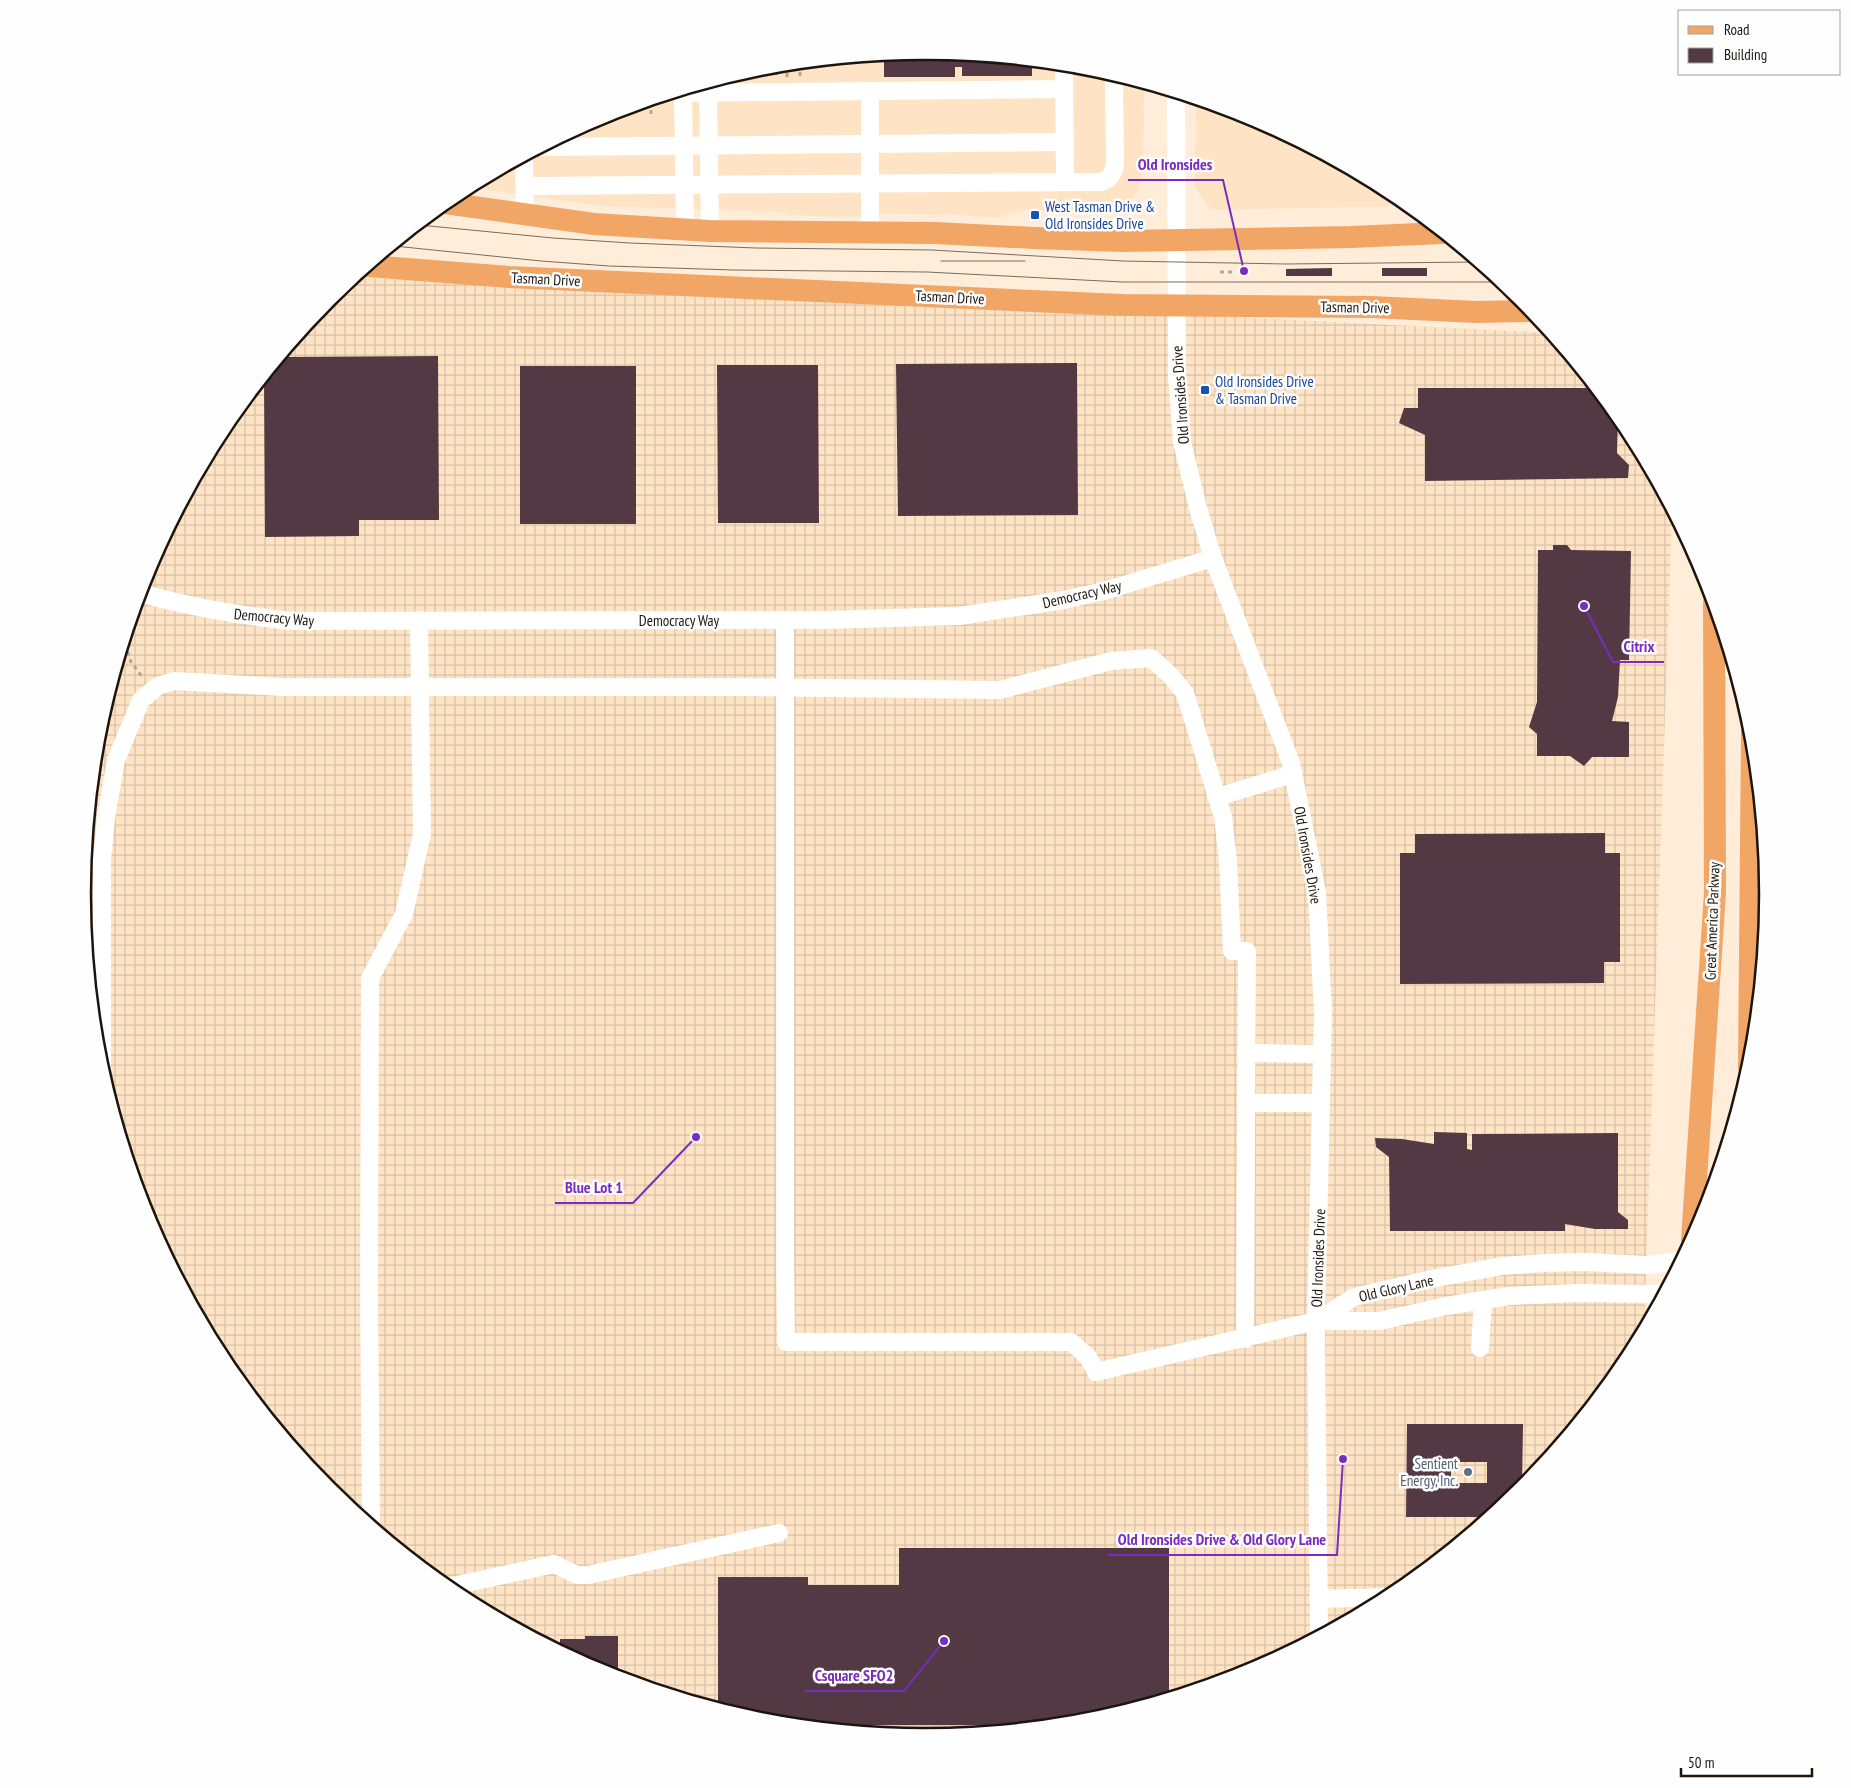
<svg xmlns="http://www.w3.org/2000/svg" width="1851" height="1788" font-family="'PT Sans Narrow',sans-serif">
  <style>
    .built { fill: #fee3c5 }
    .industrial { fill: url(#industrial-grid) }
    .building { fill: #523944; fill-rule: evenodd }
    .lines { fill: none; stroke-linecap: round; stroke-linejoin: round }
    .path { stroke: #b4a696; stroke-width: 3; stroke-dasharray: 4 4; stroke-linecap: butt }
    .minor { stroke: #fff; stroke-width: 18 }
    .major { stroke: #f1a666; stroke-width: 22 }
    .tram { stroke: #786c5f; stroke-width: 1 }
    .transit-dot { fill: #1a4fb4; stroke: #fefefe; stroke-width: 2 }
    .service-dot { fill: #5c6f8a; stroke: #fefefe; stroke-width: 2 }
    .labels { text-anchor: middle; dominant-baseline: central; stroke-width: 5; stroke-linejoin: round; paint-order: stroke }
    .transit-label { font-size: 15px; fill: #164399; stroke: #fefefe; text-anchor: start }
    .street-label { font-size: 15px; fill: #1d150d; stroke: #fefefe }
    .service-label { font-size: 15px; fill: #4e5e75; stroke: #fefefe; text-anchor: end }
    .rim { fill: none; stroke: #1d150d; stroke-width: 2.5 }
    .leader { fill: none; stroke: #7b2cbf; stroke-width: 2 }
    .callout-dot { fill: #7b2cbf; stroke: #fefefe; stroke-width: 2 }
    .callout-label { font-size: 16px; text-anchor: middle; font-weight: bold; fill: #7b2cbf; stroke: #fefefe; stroke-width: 5; stroke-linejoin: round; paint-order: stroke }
  </style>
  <defs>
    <pattern id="industrial-grid" width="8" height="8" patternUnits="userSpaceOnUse" patternTransform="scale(1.25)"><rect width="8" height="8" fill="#fee3c5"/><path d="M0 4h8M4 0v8" fill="none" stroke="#d9c2a8"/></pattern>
  </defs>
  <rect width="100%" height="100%" fill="#ffedda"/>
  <g class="built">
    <path d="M926,51L1090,68L1144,84L1143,168L1137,190L1132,199L1125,206L1109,211L1025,210L1012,212L999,218L956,215L947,213L940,215L883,213L847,217L790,215L785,212L602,206L469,187L603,115L761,67Z"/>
    <path d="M1196,100L1248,116L1394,193L1409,206L1211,210L1195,188Z"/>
  </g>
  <path class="industrial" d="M356,277L957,303L1550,333L1626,426L1672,512L1644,1329L1626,1362L1521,1490L1393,1595L1248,1673L1090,1721L926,1737L761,1720L603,1672L457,1595L329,1490L225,1362L147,1216L99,1058L83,894L99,729L147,571L225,426L330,298Z"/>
  <g class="building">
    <path d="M926,51L1032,62V76H962V67H955V77H884V55Z"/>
    <path d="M1332,268V276H1286V269Z"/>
    <rect x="1382" y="268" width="45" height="8"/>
    <path d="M438,356L439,520H359V536L265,537L264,378L282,357Z"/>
    <path d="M1077,363L1078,515L898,516L896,364Z"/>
    <path d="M717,365H818L819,523H718Z"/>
    <rect x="520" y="366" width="116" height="158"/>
    <path d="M1418,388H1595L1618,415L1617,453L1629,465L1628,478L1425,481V435L1399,423L1404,408H1418Z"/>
    <path d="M1553,545H1567L1571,550L1631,551L1629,660H1620L1618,697L1612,721L1629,722V757H1592L1584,766L1570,756H1537V734L1529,727L1537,702L1538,550H1553Z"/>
    <path d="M1605,833V853H1620V962H1604V983L1400,984V853H1415V834Z"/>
    <path d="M1434,1132L1467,1133V1149L1472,1150V1134L1618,1133V1212L1628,1220V1229H1595L1565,1224V1231H1390L1389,1157L1376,1147L1375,1138L1402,1139L1434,1144Z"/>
    <path d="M1407,1424H1523L1522,1489L1488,1517H1406ZM1451,1462H1487V1483H1451Z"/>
    <path d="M899,1548H1169V1696L1090,1721L1045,1725H810L761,1720L718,1708V1577H808V1585H899Z"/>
    <path d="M585,1636H618V1677L603,1672L560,1650V1639H585Z"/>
  </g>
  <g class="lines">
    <g class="path">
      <path d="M800,64V76"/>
      <path d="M787,65V77"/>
      <path d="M776,75L777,66"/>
      <path d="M651,114V101"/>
      <path d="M1220,272H1235"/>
      <path d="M125,644L131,662L143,678"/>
    </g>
    <g class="minor">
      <path d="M1064,65L1065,182"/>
      <path d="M870,91V233"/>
      <path d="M683,92L685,230"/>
      <path d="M678,93L1064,89"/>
      <path d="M708,93L710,231"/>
      <path d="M1176,94L1177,375L1182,442L1198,508L1213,558L1291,763L1317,892L1323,1013L1316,1321L1319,1635"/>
      <path d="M543,147L1065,142"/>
      <path d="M524,157L525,215"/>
      <path d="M525,186L1101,182C1110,179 1113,174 1115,165L1114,75"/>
      <path d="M140,593C189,607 238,615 289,621L826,620L959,616L1064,600L1104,591L1213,558"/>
      <path d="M785,620V1248L786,1342H1071L1088,1357L1096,1372L1316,1321H1380L1446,1306L1509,1296L1577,1293L1662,1294"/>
      <path d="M1714,666L1733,668"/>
      <path d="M1217,797L1293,774"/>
      <path d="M1246,1053L1322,1054"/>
      <path d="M102,1070V859L106,818L116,760L141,700L158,686L174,681L282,687H740L1000,690L1111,661L1151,658L1169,674L1185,693L1223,817L1228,861L1232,951H1247L1245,1339"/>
      <path d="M1247,1103H1321"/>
      <path d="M1317,1321L1354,1297L1436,1278L1502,1266L1544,1263L1585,1262L1649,1265L1680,1261"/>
      <path d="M1480,1348L1483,1301"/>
      <path d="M368,1521H371L369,1295L370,978L404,914L422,834L419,620"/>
      <path d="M448,1587L554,1564L577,1575H588L779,1533"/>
      <path d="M1318,1599L1389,1597"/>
    </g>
    <g class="major">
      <path d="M445,203L594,224L710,231L935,233L1034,238L1123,241L1351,237L1442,233"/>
      <path d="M369,266L509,277L1122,305L1371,307L1477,312L1532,311"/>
      <path d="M1749,1067L1752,733"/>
      <path d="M1692,1240L1715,892L1714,603"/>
    </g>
    <g class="tram">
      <path d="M419,225L553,238L630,243L756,248L932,250L1123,261L1286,264L1478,262"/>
      <path d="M394,246L541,261L609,266L733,270L927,272L1122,282H1502"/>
      <path d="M941,261H1025"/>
    </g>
  </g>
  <g class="transit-dot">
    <rect x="1030" y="210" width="10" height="10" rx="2.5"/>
    <rect x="1200" y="385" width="10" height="10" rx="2.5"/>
  </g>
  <circle class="service-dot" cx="1468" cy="1472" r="5"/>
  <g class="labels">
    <g class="transit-label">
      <text x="1045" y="206">West Tasman Drive &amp;<tspan x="1045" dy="17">Old Ironsides Drive</tspan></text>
      <text x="1215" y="381">Old Ironsides Drive<tspan x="1215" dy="17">&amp; Tasman Drive</tspan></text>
    </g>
    <g class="street-label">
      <text transform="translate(546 279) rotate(3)">Tasman Drive</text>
      <text transform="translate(950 297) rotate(3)">Tasman Drive</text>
      <text transform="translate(1355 307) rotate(1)">Tasman Drive</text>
      <text transform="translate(1180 395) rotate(-94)">Old Ironsides Drive</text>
      <text transform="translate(1082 594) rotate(-13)">Democracy Way</text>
      <text transform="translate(274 617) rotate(5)">Democracy Way</text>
      <text x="679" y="620">Democracy Way</text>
      <text transform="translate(1308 855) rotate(80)">Old Ironsides Drive</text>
      <text transform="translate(1712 921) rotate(-88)">Great America Parkway</text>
      <text transform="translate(1318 1258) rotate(-88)">Old Ironsides Drive</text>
      <text transform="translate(1396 1288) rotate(-13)">Old Glory Lane</text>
    </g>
    <g class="service-label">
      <text x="1458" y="1463">Sentient<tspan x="1458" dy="17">Energy, Inc.</tspan></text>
    </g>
  </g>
  <path d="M0 0H1851V1788H0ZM91 894a834 834 0 1 1 1668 0a834 834 0 1 1-1668 0Z" fill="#fefefe" fill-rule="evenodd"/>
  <path class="rim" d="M91 894a834 834 0 1 1 1668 0a834 834 0 1 1-1668 0Z"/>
  <path class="leader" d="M1244 271L1223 180H1128M1584 606L1613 662H1664M696 1137L633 1203H555M1343 1459L1337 1555H1108M944 1641L904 1691H805"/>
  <g class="callout-dot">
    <circle cx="1244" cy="271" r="5"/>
    <circle cx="1584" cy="606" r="5"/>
    <circle cx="696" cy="1137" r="5"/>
    <circle cx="1343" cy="1459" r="5"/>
    <circle cx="944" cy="1641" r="5"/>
  </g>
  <g class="callout-label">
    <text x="1175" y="170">Old Ironsides</text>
    <text x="1639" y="652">Citrix</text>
    <text x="594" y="1193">Blue Lot 1</text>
    <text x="1222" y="1545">Old Ironsides Drive &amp; Old Glory Lane</text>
    <text x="854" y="1681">Csquare SFO2</text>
  </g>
  <rect x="1678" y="10" width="162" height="65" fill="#fefefe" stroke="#a4a19e"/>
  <rect x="1688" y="26" width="25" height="8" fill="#f1a666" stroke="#a4a19e"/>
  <text x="1724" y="35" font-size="15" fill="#1d150d">Road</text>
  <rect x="1688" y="48" width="25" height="15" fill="#523944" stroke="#a4a19e"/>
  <text x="1724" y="60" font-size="15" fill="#1d150d">Building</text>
  <path d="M1681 1768v8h131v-8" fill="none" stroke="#1d150d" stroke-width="2.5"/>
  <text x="1688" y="1768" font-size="15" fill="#1d150d" stroke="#fefefe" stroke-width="4" paint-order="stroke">50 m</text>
</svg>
